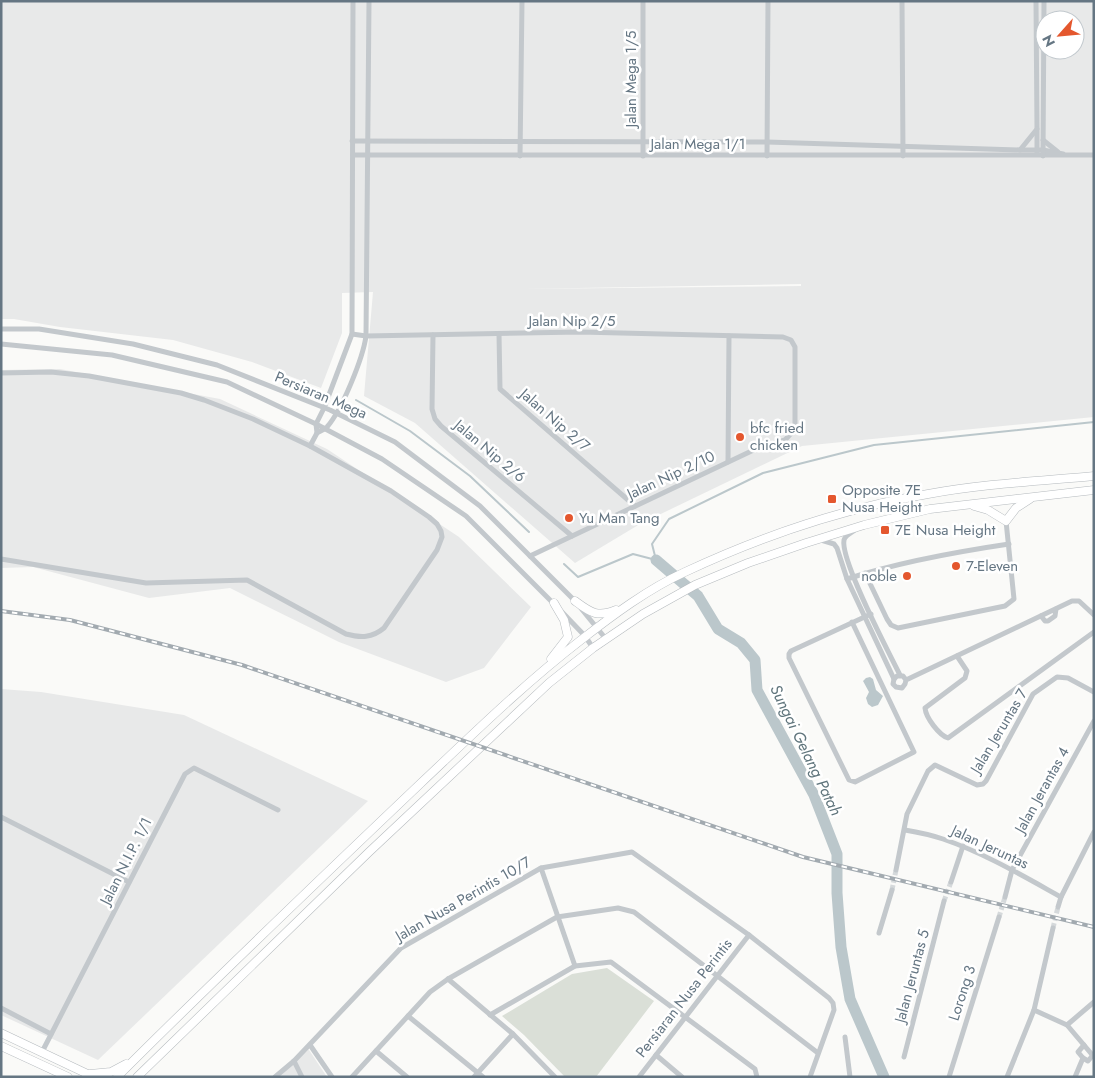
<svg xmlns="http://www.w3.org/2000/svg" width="1095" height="1078" font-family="Jost,sans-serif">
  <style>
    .built { fill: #e8e9e9; fill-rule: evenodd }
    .green { fill: #dadfd7 }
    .water { fill: #bbc7cb }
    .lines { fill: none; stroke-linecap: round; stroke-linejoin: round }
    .stream { stroke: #bbc7cb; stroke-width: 2 }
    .river { stroke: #bbc7cb; stroke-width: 11 }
    .street-tunnel { stroke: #d5d9db; stroke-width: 5; stroke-dasharray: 5 2.5; stroke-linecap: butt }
    .primary-casing { stroke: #b5babe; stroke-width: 9 }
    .street { stroke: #c3c8cc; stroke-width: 5 }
    .primary { stroke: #fff; stroke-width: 8 }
    .rail-casing { stroke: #a2aab0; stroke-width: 4 }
    .rail { stroke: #fff; stroke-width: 2; stroke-dasharray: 5.5; stroke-linecap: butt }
    .poi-dot { fill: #e4572e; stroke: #fff; stroke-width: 2 }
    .labels { text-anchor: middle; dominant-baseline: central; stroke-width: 5; stroke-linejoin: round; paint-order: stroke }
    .street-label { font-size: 15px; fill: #657683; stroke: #fff }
    .poi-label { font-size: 15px; fill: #657683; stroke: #fff; text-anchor: start }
    .water-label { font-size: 16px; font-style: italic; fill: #60757c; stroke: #fff }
  </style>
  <rect width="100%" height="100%" fill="#fafaf8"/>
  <g class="built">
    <path d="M1,1H1094V417L802,446L640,524L575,563L415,423L364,396L373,292L342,293V333L321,388L252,362L173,340L60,327L14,319H1ZM1045,20H1075V50H1045ZM801,284V286L519,289H520Z"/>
    <path d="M60,369L220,399L327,449L459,537L531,607L484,668L446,682L339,642L230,588L149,598L33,567L1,568V370Z"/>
    <path d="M1,689L41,692L184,715L368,801L98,1060L1,1015Z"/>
    <path d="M307,1047L327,1077H276Z"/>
  </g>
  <path class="green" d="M607,968L654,1001L596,1077H565L524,1035L502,1016L572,974Z"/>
  <path class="water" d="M870,677L873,679L876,690L883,696L878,705L872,707L868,704L866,698L869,692L863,681L866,678Z"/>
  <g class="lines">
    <g class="stream">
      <path d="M356,400L410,431L470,476L529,532"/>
      <path d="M564,564L578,577L633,554L656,560L652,544L669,519L763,473L874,445L1094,422"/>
    </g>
    <path class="river" d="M656,560L698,596L718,629L741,643L755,660L757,690L814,795L837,854V893L841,947L850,999L884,1077"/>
    <g class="street-tunnel">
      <path d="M892,890L896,870"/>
      <path d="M944,901L951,882"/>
      <path d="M999,917L1005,897"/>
      <path d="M1053,928L1058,907"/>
    </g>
    <g class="primary-casing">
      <g id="primary">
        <path d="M974,506L988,510L1006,521L1016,508L1030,499"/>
        <path d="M575,601C590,612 597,618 616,610"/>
        <path d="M551,659L568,637L564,620L554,603"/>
        <path d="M1,1033L94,1077"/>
        <path d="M1,1046L68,1077"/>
        <path d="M90,1074L111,1072L126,1064"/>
        <path d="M117,1077C217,977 319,880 421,783C473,734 524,684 581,640C613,615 648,589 685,572C762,536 845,508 928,494C982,484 1039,481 1094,476"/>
        <path d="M137,1077L369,852L549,683L593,648L643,614L695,585L748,563L806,543L864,525L930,509L1094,490"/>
      </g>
    </g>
    <g class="street">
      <path d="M902,1L903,156"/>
      <path d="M1043,140L1058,152"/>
      <path d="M352,141L767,142L1020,150L1037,129L1036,1"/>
      <path d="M1020,150H1043L1063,154"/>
      <path d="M1037,153V129"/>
      <path d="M353,155H1094"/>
      <path d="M520,156L522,1"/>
      <path d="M643,156V1"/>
      <path d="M767,156L768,1"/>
      <path d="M1043,156L1044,1"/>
      <path d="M1,329H39L133,344L217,365L330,410L395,442L480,506L575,601L606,639"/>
      <path d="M352,334L366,336L580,332L783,337L791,340L795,347V429L785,440L760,447L530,556"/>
      <path d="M499,334L500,389L635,506"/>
      <path d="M433,335L432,409L435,419L441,426L572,536"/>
      <path d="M1,344L112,355L227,382L316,424L382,459L466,516L555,605"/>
      <path d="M1,373L51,372L89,376L181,393L204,400L253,419L310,446L391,491L429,517L437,524L441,531L442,537L437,550L384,628C372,638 361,638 346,634L247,580L146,583L1,559"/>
      <path d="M317,433C320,431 324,430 327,427C342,410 363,358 366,336L369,1"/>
      <path d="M310,446L317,433L316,424L324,408L352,334L353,1"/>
      <path d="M728,462L729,336"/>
      <path d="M855,530C851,533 845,535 844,540C840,560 889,653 900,675"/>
      <path d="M821,540L834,544L837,548L847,579L894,679"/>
      <path d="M865,573L887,619L891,625L898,628L1005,606L1014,599L1006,521"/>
      <path d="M847,579C899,562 955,552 1009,544"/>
      <path d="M561,611L585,636L593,648"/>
      <path d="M1041,616L1045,621H1048L1055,616L1056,609"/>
      <path d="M852,622L914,752L855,782L849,780L789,658V654L791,651L871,614"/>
      <path d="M957,656L967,671L965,678L925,708C926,718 939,735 948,738L1094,632"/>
      <path d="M906,680L903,676H897L894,679L893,684L896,687L902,688L905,684L906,680L1072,601H1079L1094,615"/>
      <path d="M1,817L129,882"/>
      <path d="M905,830C917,832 931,835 943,839C984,853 1023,876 1061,897"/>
      <path d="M541,868L575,966"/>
      <path d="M896,870L907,814L928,771L935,765L977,785L983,784L986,781L1033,694L1057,677L1068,678L1094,692"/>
      <path d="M951,882L963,846"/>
      <path d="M1005,897L1012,870L1094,721"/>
      <path d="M1058,907L1061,897L1094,832"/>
      <path d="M879,933L892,890"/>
      <path d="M448,979L513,1034L555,1077"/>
      <path d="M1,1008L51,1034"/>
      <path d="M1034,1010L1067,1025L1094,1057"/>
      <path d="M490,1015L575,966L611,962L755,1069L757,1077"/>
      <path d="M408,1016L483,1077"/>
      <path d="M1067,1025L1094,1002"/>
      <path d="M845,1037L850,1077"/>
      <path d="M310,1045L332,1077"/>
      <path d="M376,1051L407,1077"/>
      <path d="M42,1052L185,774L194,768L278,810"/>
      <path d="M656,1055L682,1077"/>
      <path d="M904,1057L944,901"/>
      <path d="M1083,1058L1078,1052L1084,1045"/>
      <path d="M294,1061L302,1077"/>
      <path d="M275,1077L294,1061L401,948L541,868L632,852L749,935L829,998L833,1003L834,1010L810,1077"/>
      <path d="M352,1077L430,992L448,979L557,917L618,908L634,912L818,1053"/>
      <path d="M474,1077L513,1034"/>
      <path d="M639,1077L749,935"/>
      <path d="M949,1077L999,917"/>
      <path d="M1007,1077L1034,1010L1053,928"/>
      <path d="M1075,1077L1083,1058L1088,1061L1093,1055"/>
    </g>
    <use href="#primary" class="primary"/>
    <g class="rail-casing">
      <path id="rail" d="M1,611L70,620L242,665L803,857L1094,927"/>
    </g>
    <use href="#rail" class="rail"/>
  </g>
  <g class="poi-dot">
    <circle cx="740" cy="437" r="5"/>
    <rect x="827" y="494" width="10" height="10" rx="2.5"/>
    <circle cx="569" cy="518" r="5"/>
    <rect x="880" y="525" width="10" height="10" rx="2.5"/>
    <circle cx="956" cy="566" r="5"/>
    <circle cx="907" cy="576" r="5"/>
  </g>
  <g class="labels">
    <g class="street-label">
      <text transform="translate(631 79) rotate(-90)">Jalan Mega 1/5</text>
      <text x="698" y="144">Jalan Mega 1/1</text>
      <text x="572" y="321">Jalan Nip 2/5</text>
      <text transform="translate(321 395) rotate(23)">Persiaran Mega</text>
      <text transform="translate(555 420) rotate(41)">Jalan Nip 2/7</text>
      <text transform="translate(490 451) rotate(40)">Jalan Nip 2/6</text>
      <text transform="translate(671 475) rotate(-25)">Jalan Nip 2/10</text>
      <text transform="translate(999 731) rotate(-59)">Jalan Jeruntas 7</text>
      <text transform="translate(1042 790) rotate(-61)">Jalan Jerantas 4</text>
      <text transform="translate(990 847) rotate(25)">Jalan Jeruntas</text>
      <text transform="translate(126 861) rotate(-63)">Jalan N.I.P. 1/1</text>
      <text transform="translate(463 899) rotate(-30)">Jalan Nusa Perintis 10/7</text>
      <text transform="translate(912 976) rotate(-75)">Jalan Jeruntas 5</text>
      <text transform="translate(962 993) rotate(-72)">Lorong 3</text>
      <text transform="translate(684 998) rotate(-52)">Persiaran Nusa Perintis</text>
    </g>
    <g class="poi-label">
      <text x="750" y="428">bfc fried<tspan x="750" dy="17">chicken</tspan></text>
      <text x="842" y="490">Opposite 7E<tspan x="842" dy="17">Nusa Height</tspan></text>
      <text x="579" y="518">Yu Man Tang</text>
      <text x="895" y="530">7E Nusa Height</text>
      <text x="966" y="566">7-Eleven</text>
      <text x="897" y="576" text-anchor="end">noble</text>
    </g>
    <g class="water-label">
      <text transform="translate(806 750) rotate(64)">Sungai Gelang Patah</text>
    </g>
  </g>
  <rect width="1095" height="1078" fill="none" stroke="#657683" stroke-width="5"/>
  <g transform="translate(1060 35) rotate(243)"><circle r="24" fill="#ffffff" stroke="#c1c8cd"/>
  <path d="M0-4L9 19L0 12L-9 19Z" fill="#e4572e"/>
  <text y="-8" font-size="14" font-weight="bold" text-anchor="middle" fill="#657683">N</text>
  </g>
</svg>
